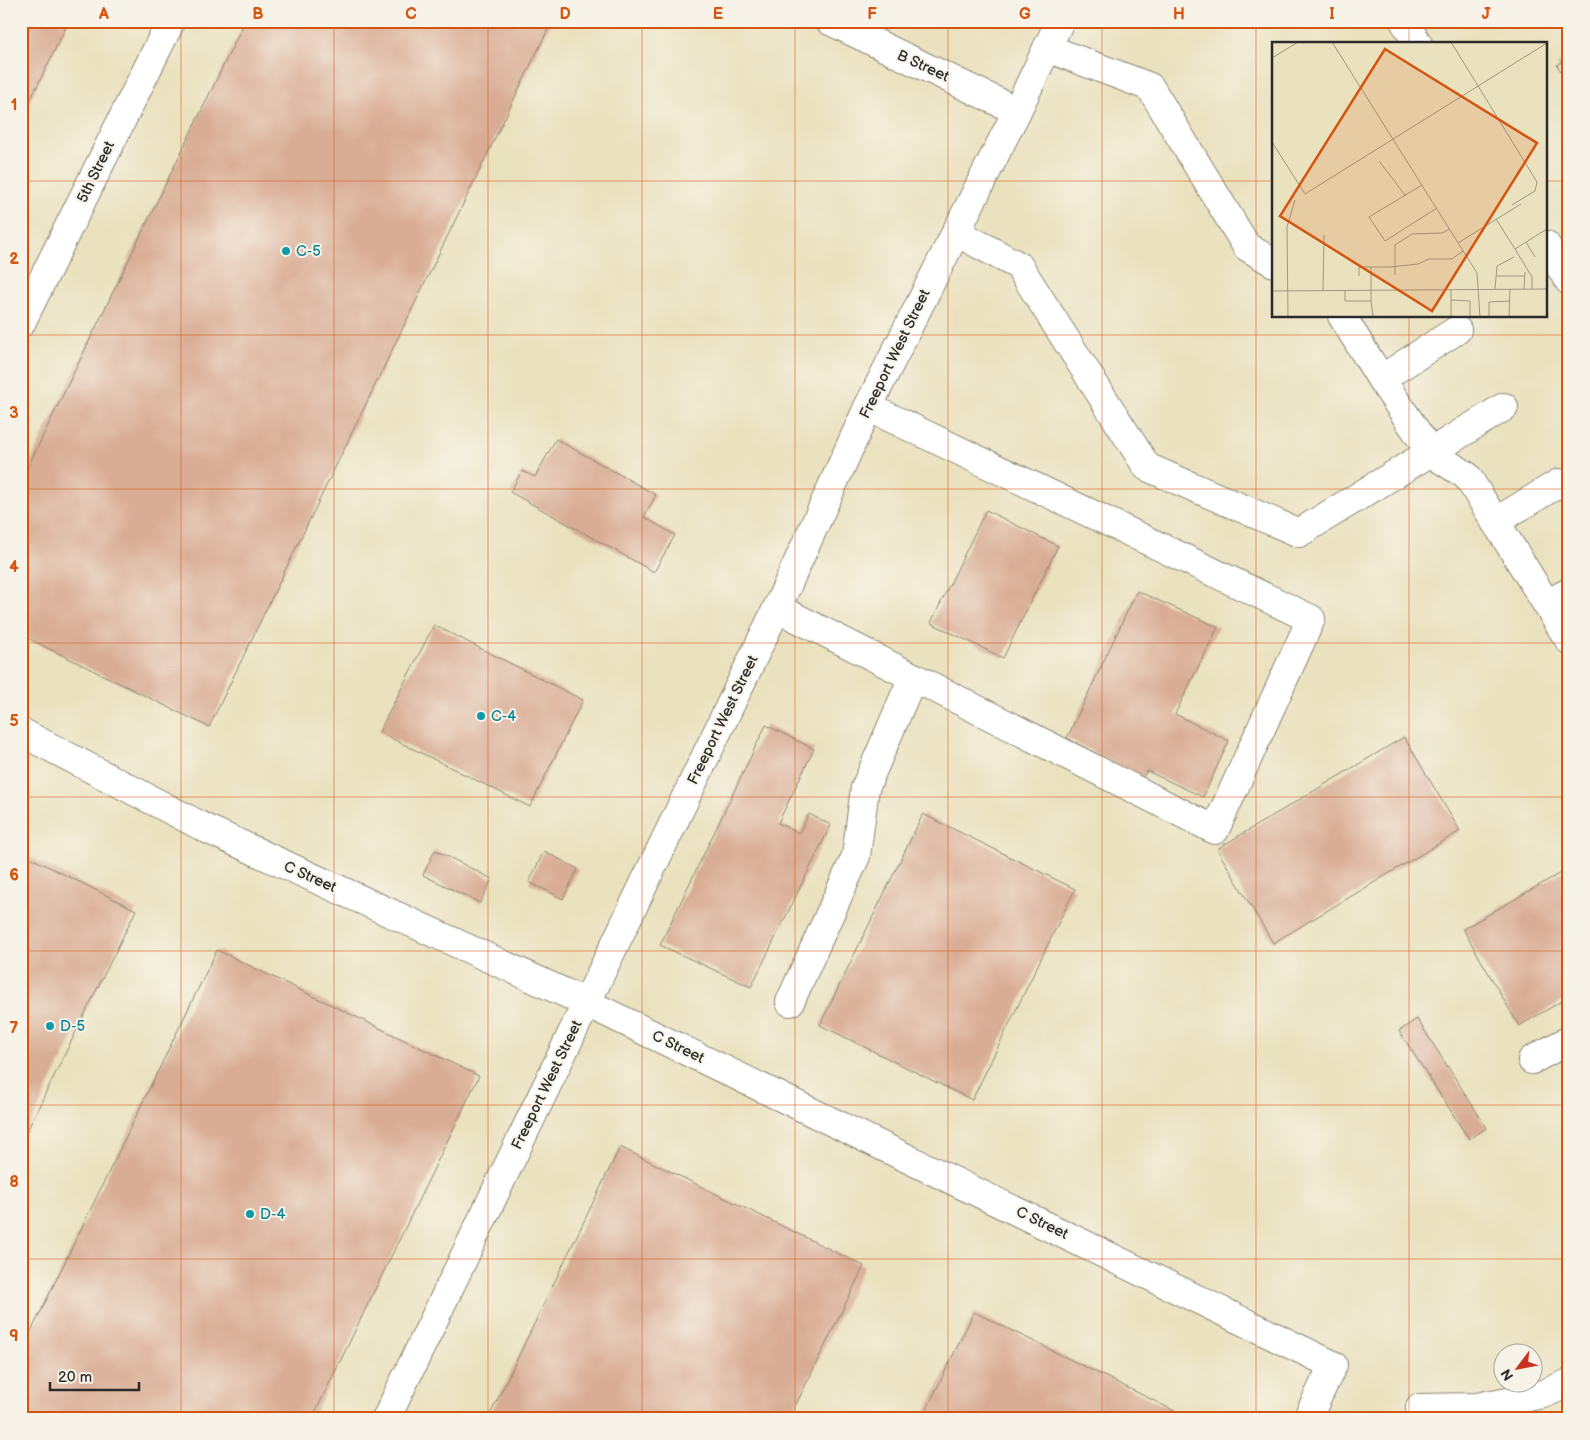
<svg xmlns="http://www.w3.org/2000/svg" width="1590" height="1440" font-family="'Balsamiq Sans',sans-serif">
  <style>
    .building { fill: #d9ad95 }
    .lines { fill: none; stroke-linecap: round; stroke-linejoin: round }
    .minor-casing { stroke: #8a8674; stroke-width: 30 }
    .major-casing { stroke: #8a8674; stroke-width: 30 }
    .minor { stroke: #fff; stroke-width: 28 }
    .major { stroke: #fff; stroke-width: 28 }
    .grid { fill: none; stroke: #d5540f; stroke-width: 1; stroke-opacity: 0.55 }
    .culture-dot { fill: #0f9aa8; stroke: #f7f3e8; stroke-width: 2 }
    .labels { text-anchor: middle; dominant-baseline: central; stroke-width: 4; stroke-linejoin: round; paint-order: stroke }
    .street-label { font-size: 15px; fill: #2b2b2b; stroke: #f7f3e8 }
    .culture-label { font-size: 15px; fill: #0d838f; stroke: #f7f3e8; text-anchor: start }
    .inset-road { fill: none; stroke: #9e9883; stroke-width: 1 }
    .view { fill: #d5540f; fill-opacity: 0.15; stroke: #d5540f; stroke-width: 2.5 }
    .inset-edge { fill: none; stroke: #2b2b2b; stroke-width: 2.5 }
    .neatline { fill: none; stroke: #d5540f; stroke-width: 2 }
    .grid-label { font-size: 16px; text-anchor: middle; font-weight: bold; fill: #d5540f }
  </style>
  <rect width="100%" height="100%" fill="#f7f3e8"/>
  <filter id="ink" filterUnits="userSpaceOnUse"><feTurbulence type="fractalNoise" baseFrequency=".02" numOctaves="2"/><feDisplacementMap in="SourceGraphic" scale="10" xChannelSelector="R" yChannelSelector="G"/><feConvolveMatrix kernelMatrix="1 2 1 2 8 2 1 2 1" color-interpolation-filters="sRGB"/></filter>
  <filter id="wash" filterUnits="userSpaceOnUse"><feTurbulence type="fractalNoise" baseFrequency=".0096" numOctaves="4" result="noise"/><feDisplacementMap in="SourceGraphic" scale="20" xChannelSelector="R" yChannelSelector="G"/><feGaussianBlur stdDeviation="1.12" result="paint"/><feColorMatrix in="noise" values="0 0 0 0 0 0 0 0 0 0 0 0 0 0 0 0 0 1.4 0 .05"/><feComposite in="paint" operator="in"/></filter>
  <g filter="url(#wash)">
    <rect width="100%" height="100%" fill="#eae1be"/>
    <g id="blocks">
      <g class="building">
        <path d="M21,21H69L21,119Z"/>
        <path d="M245,21H552L209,727L21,635V481Z"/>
        <path d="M1521,21H1531L1524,26Z"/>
        <path d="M1569,58V84L1557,65Z"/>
        <path d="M556,439L656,495L644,517L675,535L654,572L510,492L522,471L535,477Z"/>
        <path d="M986,510L1058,546L1003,658L931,623Z"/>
        <path d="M1137,591L1218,627L1175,714L1229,741L1203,797L1147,771L1142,778L1067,738Z"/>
        <path d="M434,625L583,700L530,807L379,732Z"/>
        <path d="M766,725L814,749L778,823L799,833L809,814L831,825L751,987L660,945Z"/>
        <path d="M1404,737L1460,831L1273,943L1217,849Z"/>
        <path d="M923,814L1075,889L972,1100L820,1025Z"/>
        <path d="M435,850L492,879L480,903L423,875Z"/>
        <path d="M544,851L578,869L563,899L529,882Z"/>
        <path d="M21,853L136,910L21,1143Z"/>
        <path d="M1569,868V997L1519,1026L1463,929Z"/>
        <path d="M217,950L479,1076L312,1419H21V1352Z"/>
        <path d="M1417,1019L1487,1128L1469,1139L1399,1031Z"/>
        <path d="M620,1147L864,1266L789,1419H488Z"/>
        <path d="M974,1312L1191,1419H922Z"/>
      </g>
    </g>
  </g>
  <g filter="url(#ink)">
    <use href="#blocks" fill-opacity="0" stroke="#8a8674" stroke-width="1"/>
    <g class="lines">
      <g class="minor-casing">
        <g id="minor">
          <path d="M830,21L1017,111"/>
          <path d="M1047,48L1150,87L1247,247L1274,263"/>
          <path d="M956,232L1019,266L1147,467L1299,533L1504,407"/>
          <path d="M1342,316L1381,379L1431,453L1467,476L1569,640"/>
          <path d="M21,323L171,21"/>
          <path d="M1381,379L1457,330"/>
          <path d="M1495,522L1559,483"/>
          <path d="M1547,604L1569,592"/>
          <path d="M777,608L1215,830L1311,619L868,407"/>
          <path d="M21,732L207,829L587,1003L1333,1365L1307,1419"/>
          <path d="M790,1002L856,856L865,788L913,677"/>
          <path d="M1532,1060L1569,1040"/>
          <path d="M1420,1408L1477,1407L1543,1394L1569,1383"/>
          <path d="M386,1419L777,608L868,407L1017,111L1060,21"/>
        </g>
      </g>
      <g class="major-casing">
        <g id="major">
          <path d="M1404,21L1418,44"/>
          <path d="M1546,245L1569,281"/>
        </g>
      </g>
      <use href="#minor" class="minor"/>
      <use href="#major" class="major"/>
    </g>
  </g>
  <path class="grid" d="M181,21V1419M334,21V1419M488,21V1419M642,21V1419M795,21V1419M948,21V1419M1102,21V1419M1256,21V1419M1409,21V44M21,181H1274M1546,181H1569M1409,316V1419M21,335H1569M21,489H1569M21,643H1569M21,797H1569M21,951H1569M21,1105H1569M21,1259H1569"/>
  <g class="culture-dot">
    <circle cx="286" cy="251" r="5"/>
    <circle cx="481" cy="716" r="5"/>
    <circle cx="50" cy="1026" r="5"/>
    <circle cx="250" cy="1214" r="5"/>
  </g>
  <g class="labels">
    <g class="street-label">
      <text transform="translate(923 66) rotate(25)">B Street</text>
      <text transform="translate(96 172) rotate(-64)">5th Street</text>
      <text transform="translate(895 354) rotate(-64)">Freeport West Street</text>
      <text transform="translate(723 720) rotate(-64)">Freeport West Street</text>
      <text transform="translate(310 877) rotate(24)">C Street</text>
      <text transform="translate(678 1047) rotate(26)">C Street</text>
      <text transform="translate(547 1085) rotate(-64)">Freeport West Street</text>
      <text transform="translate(1042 1223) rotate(26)">C Street</text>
    </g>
    <g class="culture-label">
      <text x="296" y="251">C-5</text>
      <text x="491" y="716">C-4</text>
      <text x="60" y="1026">D-5</text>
      <text x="260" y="1214">D-4</text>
    </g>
  </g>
  <g transform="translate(1272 42)">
    <rect width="275" height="275" fill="#eae1be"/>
    <path class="inset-road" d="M60,0L205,231L208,275M179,0L265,140L263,149L240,163M0,16L26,0M0,100L33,152L275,1M107,119L133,153M150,143L97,175L113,199L165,166M224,177L243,207M254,200L263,215M186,201L249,162M123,233V203L140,192L170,191L178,187M87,234V225H118L146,222L157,217H180L191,209M224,234H252M223,247L225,224L242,215M252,247L253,230M260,247V235L243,207L275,187M179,248V258L198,259V275M0,249L275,247M51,249L52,193M73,249V259H99V225M99,259L101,275M16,275L15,185L23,158M179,275V258M217,275V260L237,259M237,275L238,247"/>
    <path class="view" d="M113,7L265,101L160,269L8,174Z"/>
    <rect width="275" height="275" class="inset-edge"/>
  </g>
  <rect width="1590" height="1440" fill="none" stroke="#f7f3e8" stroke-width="55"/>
  <g transform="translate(1518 1368) rotate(238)"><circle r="24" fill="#f7f3e8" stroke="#a5a39c"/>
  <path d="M0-4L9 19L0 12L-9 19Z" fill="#c8321e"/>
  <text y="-8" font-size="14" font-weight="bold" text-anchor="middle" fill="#2b2b2b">N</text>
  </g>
  <path d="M50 1382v8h89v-8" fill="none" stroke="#2b2b2b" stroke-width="2.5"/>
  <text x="58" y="1382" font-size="15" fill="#2b2b2b" stroke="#f7f3e8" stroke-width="4" paint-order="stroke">20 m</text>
  <rect x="28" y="28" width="1534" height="1384" class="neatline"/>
  <g class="grid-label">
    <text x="104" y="19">A</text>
    <text x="258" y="19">B</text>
    <text x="411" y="19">C</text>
    <text x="565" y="19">D</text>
    <text x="718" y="19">E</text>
    <text x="872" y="19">F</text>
    <text x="1025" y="19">G</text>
    <text x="1179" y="19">H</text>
    <text x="1332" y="19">I</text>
    <text x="1486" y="19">J</text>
    <text x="14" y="110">1</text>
    <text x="14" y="264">2</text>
    <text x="14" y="418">3</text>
    <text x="14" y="572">4</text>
    <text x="14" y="726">5</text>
    <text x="14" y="880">6</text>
    <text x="14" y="1033">7</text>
    <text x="14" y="1187">8</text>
    <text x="14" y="1341">9</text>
  </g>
</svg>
